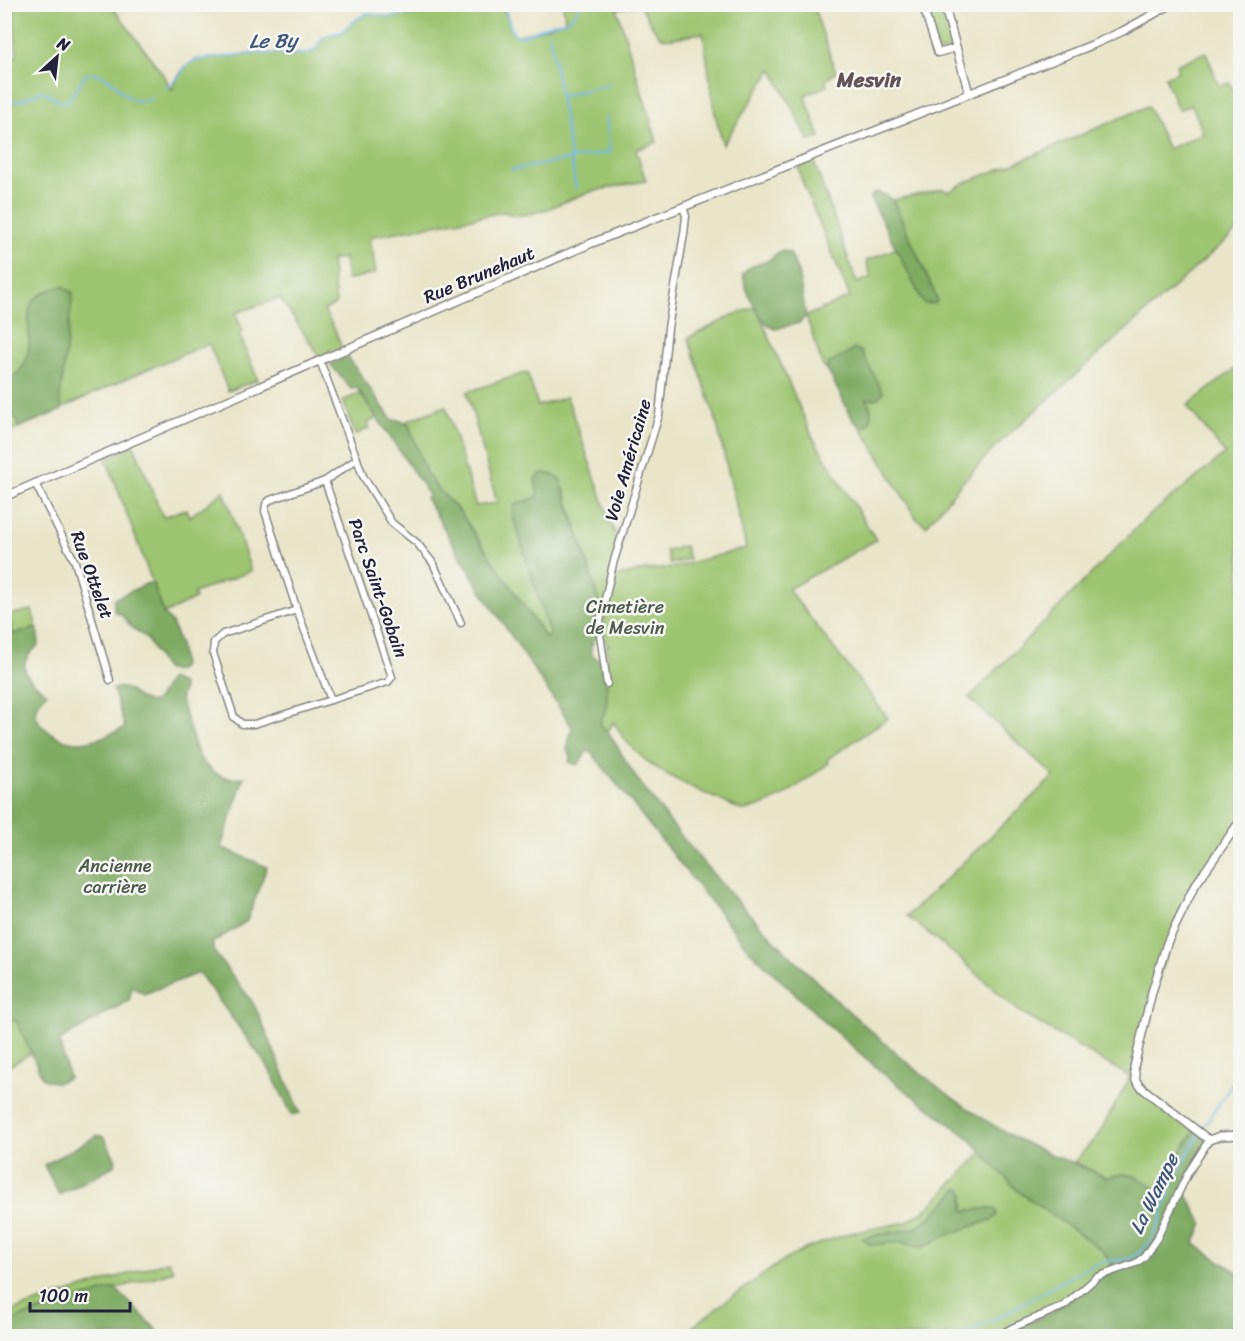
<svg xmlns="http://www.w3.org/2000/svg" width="1245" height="1341" font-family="Sriracha,sans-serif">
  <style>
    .green { fill: #9dc470; stroke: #607356; stroke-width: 1.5; fill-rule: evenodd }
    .forest { fill: #7eaa62; stroke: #50664e; stroke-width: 1.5 }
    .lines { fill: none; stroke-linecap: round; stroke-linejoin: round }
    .stream { stroke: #72b8e9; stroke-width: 2 }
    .minor-casing { stroke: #868482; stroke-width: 9 }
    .tertiary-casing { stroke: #868482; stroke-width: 10 }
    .minor { stroke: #fff; stroke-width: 6 }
    .tertiary { stroke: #fff; stroke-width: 7 }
    .labels { text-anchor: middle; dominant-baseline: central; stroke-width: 5; stroke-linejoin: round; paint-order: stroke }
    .street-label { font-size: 18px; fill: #22223b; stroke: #f6f6f2 }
    .park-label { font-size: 18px; fill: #4d5b4e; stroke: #f6f6f2 }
    .water-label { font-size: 20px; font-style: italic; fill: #3e5678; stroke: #f6f6f2 }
    .quarter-label { font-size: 21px; font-weight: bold; fill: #615457; stroke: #f6f6f2 }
  </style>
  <rect width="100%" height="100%" fill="#f6f6f2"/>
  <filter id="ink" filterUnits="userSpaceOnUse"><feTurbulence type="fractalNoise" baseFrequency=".0167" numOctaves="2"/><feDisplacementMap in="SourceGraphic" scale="12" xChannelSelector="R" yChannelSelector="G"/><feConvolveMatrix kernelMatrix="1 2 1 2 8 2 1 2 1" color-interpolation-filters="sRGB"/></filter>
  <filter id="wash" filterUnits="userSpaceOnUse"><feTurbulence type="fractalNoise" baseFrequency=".008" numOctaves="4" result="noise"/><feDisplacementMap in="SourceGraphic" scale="24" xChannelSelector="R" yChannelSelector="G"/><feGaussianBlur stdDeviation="1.35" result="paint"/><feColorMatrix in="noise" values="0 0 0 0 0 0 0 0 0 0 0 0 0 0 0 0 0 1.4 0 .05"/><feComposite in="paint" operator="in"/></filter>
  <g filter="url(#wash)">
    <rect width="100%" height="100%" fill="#e9e5c9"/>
    <g class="green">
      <path d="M23,4L111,5L162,73L172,90L175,81L184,68L195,60L258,53L307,54L315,50L322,38L334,33H341L357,19L368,13L388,17L498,5C506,10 507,16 510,25C511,28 511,32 514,34C521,39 555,23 565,21L563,5H639L617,9L657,142L636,150L646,181C629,184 611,187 594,191C568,197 530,224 504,212L370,237L376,273L347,280L344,258L331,260L336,304L324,310L334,328L343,351L330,350L322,360L280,298L236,313L243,332L239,333L258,380L228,391L209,344C139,370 73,405 5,434L4,59L17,56L13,6Z"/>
      <path d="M640,5H813L836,73L825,80L827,86L805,95L820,137L809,141L772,69L723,145L715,114L703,33C657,39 665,49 640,5Z"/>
      <path d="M922,5H944L956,48L938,53Z"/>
      <path d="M1206,52L1219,86L1230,83L1234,92L1240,89V228L996,446L960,485L926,526L916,518L861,427L867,426L871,410L867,398L829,363L827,369L823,367L806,316L850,297L802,181L798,167L814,162L857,283L871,277L866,261L897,248L924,303L937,299L893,200L943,189L948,192L964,183L1025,159L1148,106L1168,149L1203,133L1192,105L1178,110L1165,77L1178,72L1176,65Z"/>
      <path d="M756,307L813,438L876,540L788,589L888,718L827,760L829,763C806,780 770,810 741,810C695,787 638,771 614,722L608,731L601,726L600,721C611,702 606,682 603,661L608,660L606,646L609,645L605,642L602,633L607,604L602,609L564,488L535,479L539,497L514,505L513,516L550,635L546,638L459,511L437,488L426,473L409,425L402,423L446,406L476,506L497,503L467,392L527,372L538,406L567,397L614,532L622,534L609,578L646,570L671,568L746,548L715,416L688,338L733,315Z"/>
      <path d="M1240,365V821L1210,863L1175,924L1138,1049L1136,1081L1195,1131L1177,1157L1159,1191C1142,1179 1129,1168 1108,1178L1074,1162L1098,1135L1130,1077L1021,1013L958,957L907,916L1054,776L969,698L1145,519L1225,454L1187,406Z"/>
      <path d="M360,393L377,418L368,423L369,428L355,435L343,401Z"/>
      <path d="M134,445L163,517L186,509L189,517L224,491L251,571L194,593L195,599L164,614L106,458Z"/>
      <path d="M685,546L689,559L670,564L666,551Z"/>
      <path d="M32,610L37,628L12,634L8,615Z"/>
      <path d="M5,1020H16L31,1053L5,1069Z"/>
      <path d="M982,1152L1018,1191L1102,1250L1116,1270L1074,1299L998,1336H681L715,1309L781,1262L807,1248L850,1233L907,1222L929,1207ZM957,1190L964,1192V1211L991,1208V1220L952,1233L921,1248L901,1242L870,1245V1236L916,1228L932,1216Z"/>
      <path d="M168,1261L174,1271L5,1322V1313Z"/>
    </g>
    <g class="forest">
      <path d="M876,192L886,195L893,200L937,299L936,303L924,304L870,197Z"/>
      <path d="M782,250L790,253L798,272L806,316L799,323L775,329C760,325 744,288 743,274C751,265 755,265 765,262C771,260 776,253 782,250Z"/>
      <path d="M62,286L73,293L60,399L62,410L18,428L17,420L5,406V386C11,377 22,372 26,361C38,325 9,300 62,286Z"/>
      <path d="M855,349L861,351L883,392C879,400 875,399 867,399C871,410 874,416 867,426L861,427L853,420L827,369L828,364Z"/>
      <path d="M348,357L392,420H399L409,425L426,473L437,488L459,511L546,638L550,635L513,516L514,505L538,497L535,479L542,473L551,474L560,479L602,609L598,634L591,646V653L594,657L603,661C607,681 611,704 600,722L601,726L608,731C618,748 628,766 639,781C701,867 775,945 853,1015C903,1060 953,1103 1012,1136C1042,1153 1076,1163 1107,1178C1129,1168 1142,1179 1159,1191L1177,1157L1195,1131L1209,1140L1182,1186L1203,1224L1194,1244L1240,1274V1336H998L1052,1313L1090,1284L1116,1269L1102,1250L1018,1191L970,1139L885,1075L832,1029L749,950L591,752H586L578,765L569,762L571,755L567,750L572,727L480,589L426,498L429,495L357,388L351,389L330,364Z"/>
      <path d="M148,583L153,584L164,614L172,623L180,645L183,666L175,672L165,669L146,638L130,626L122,615L114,611V599Z"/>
      <path d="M5,618H9L13,634L37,628L39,644C36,648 32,651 29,655C16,672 34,684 47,693C16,716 55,742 79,742C95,742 111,733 125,728L113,689C130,683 134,699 148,702C162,704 162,685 170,679L182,684L183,690L180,699C186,714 194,750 202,761C212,774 229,782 244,777L221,847L267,867L247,921L212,943L214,952L251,1000L258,1013L300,1113L292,1115L268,1067L199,973L144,994L132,987L129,1000L59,1041L69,1078L56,1083L43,1079L16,1020H5Z"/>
      <path d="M98,1135L104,1137L116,1160L114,1166L59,1195L44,1165Z"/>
      <path d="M960,1188L964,1192V1211L991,1208L996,1210L997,1215L991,1220L952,1233L921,1248L901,1242L870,1245L863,1238L916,1228L932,1216L957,1190Z"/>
      <path d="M115,1288L163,1336H5V1322Z"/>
    </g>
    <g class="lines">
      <g class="stream">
        <path d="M498,4L505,9L512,31L515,35L522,36L551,24L566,21L572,17L582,4"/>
        <path d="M760,4H771"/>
        <path d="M549,31L576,189"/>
        <path d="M165,88L180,76L184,68L195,60L258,53L307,54L315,50L322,38L334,33H340L357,19L368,13L388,17L486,4"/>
        <path d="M561,96L611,84"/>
        <path d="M4,103L21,100L42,91C54,95 52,103 68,101L86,74C118,67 121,113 152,98"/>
        <path d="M511,170L610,152L606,116"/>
        <path d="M963,1336C991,1321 1019,1306 1047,1290C1064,1281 1081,1269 1099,1263C1120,1256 1125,1267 1145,1247C1162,1229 1164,1202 1174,1180C1192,1142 1217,1107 1240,1072"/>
      </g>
    </g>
  </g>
  <g filter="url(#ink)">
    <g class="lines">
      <g class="minor-casing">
        <g id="minor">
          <path d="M922,4L938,53L956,48"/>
          <path d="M320,361L357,459L325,481L270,500L266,504L265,511L297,610L331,700"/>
          <path d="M357,459L363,476L392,523L417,543L433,563L461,623"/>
          <path d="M35,483L75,562L110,680"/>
          <path d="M297,610L223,634L214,642L213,653L234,717L242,724H254L388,682L392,677L325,481"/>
          <path d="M607,684L599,627L601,617L613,564L659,415L668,328L684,234L686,216L683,207"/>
          <path d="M998,1336L1012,1328L1064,1306L1097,1277L1136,1263L1144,1257L1157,1238L1188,1173L1209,1140"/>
        </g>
      </g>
      <g class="tertiary-casing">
        <g id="tertiary">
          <path d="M944,4L969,93"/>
          <path d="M4,497L592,243L1092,45L1123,31L1172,4"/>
          <path d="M1240,821L1194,887L1167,943L1152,992L1134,1067L1136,1081L1142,1088L1209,1140L1220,1136L1240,1135"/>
        </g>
      </g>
      <use href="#minor" class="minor"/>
      <use href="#tertiary" class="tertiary"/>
    </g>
  </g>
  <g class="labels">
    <g class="street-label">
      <text transform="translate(479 275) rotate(-23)">Rue Brunehaut</text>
      <text transform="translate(628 460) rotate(-74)">Voie Américaine</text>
      <text transform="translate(92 575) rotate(70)">Rue Ottelet</text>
      <text transform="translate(378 588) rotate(71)">Parc Saint-Gobain</text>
    </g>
    <g class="park-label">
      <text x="625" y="607">Cimetière<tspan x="625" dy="21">de Mesvin</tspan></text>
      <text x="115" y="866">Ancienne<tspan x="115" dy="21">carrière</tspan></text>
    </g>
    <g class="water-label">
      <text transform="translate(273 41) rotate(-1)">Le By</text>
      <text transform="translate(1154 1194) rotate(-64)">La Wampe</text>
    </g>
    <g class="quarter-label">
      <text x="869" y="80">Mesvin</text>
    </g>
  </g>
  <rect width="1245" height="1341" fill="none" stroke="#f6f6f2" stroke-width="24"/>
  <g transform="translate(57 57) rotate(27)" stroke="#f6f6f2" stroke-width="4.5" paint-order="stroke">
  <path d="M0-4.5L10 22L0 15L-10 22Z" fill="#22223b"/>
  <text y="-9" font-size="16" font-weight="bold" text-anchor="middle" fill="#22223b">N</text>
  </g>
  <path d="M30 1302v9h100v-9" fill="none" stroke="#22223b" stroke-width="3"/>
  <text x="39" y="1302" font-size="18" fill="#22223b" stroke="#f6f6f2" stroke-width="4.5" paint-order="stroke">100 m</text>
</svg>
